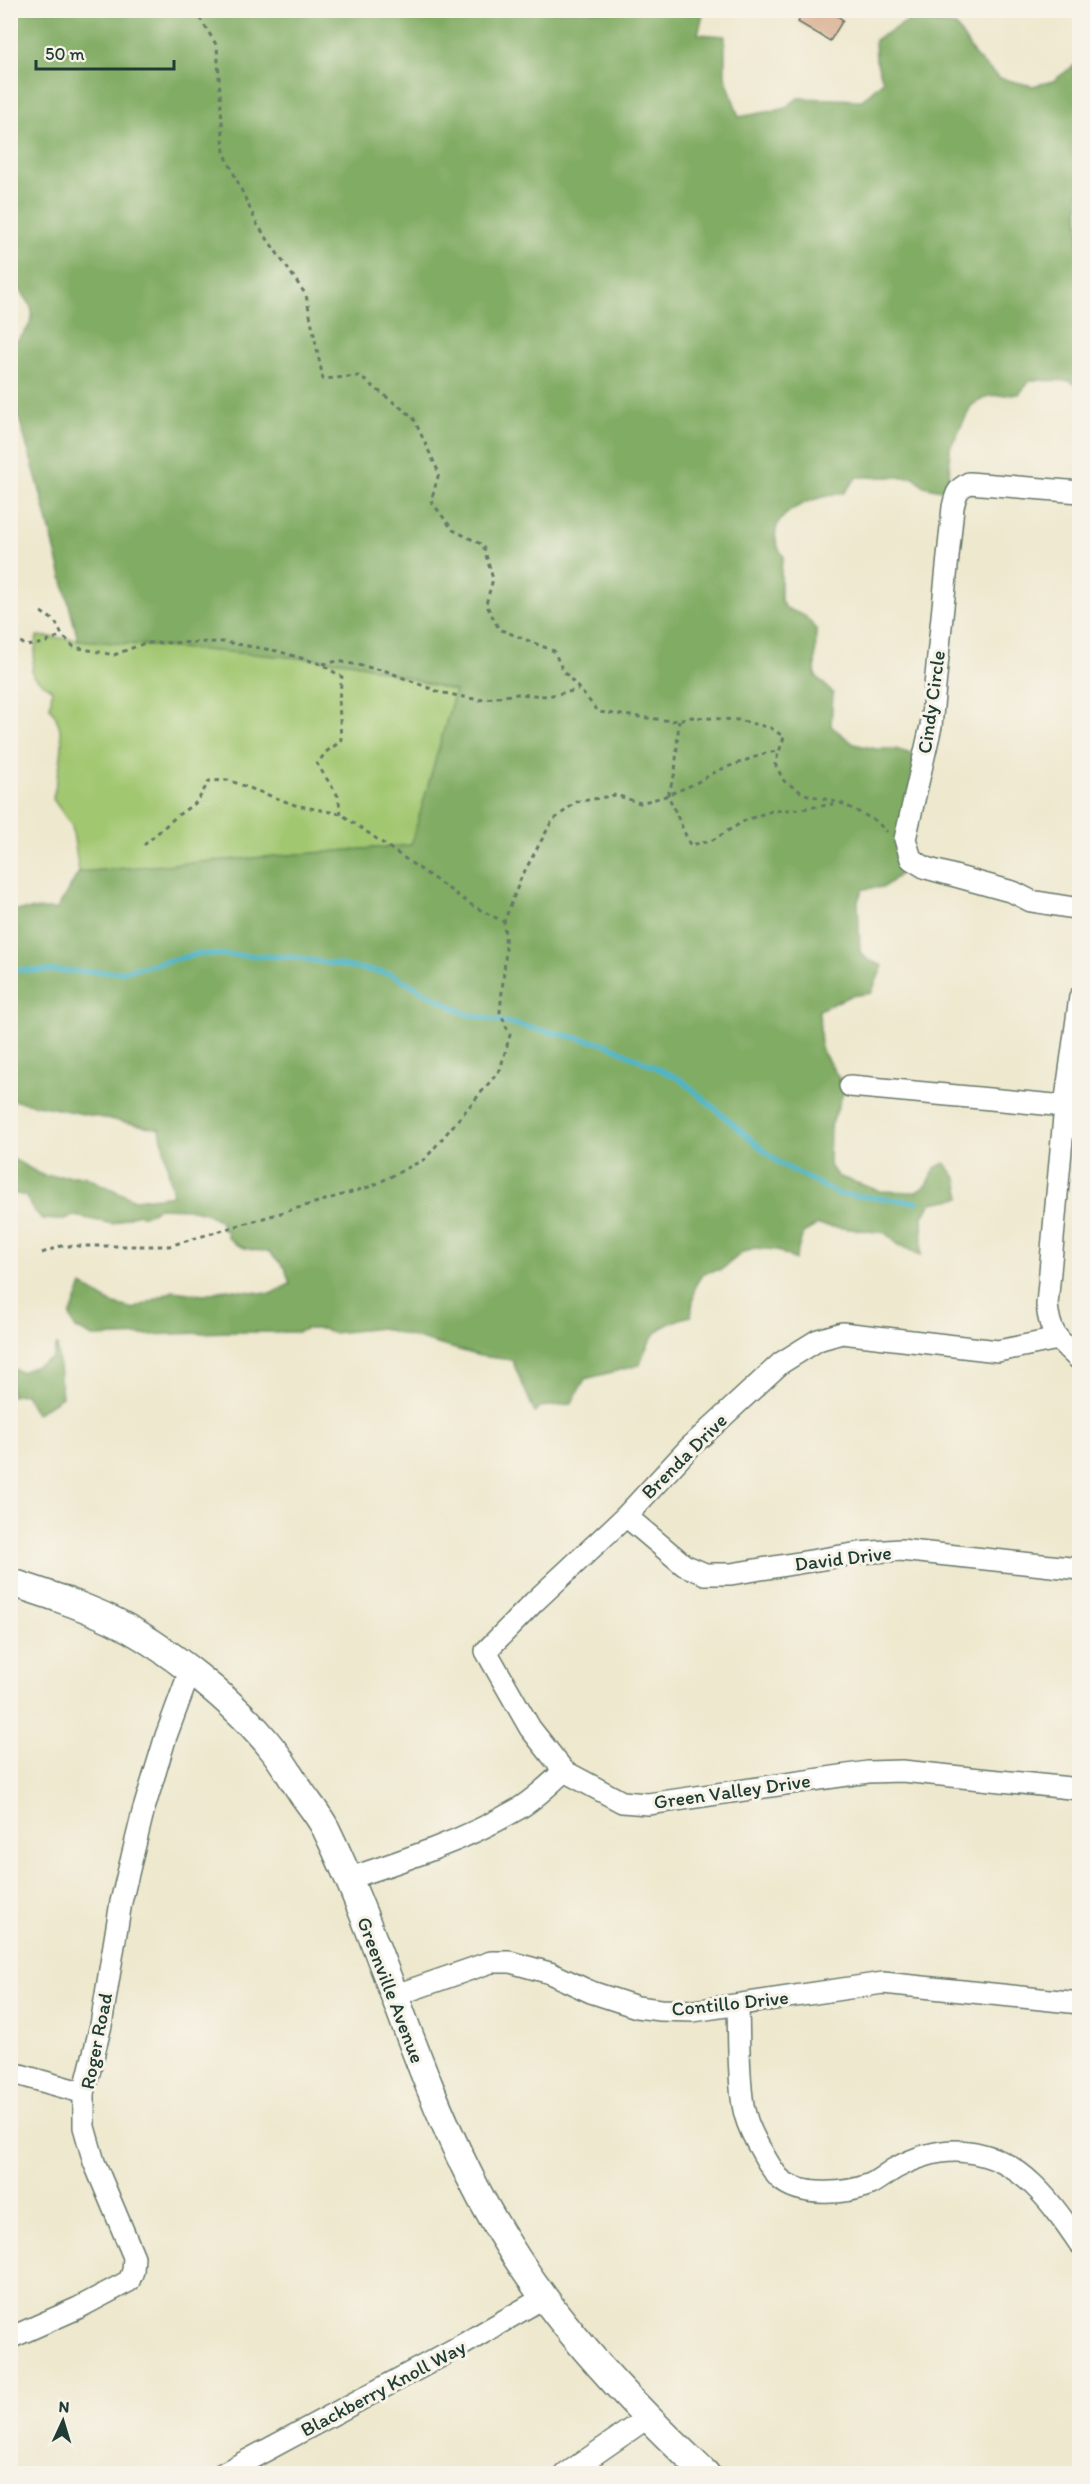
<svg xmlns="http://www.w3.org/2000/svg" width="1090" height="2484" font-family="Itim,sans-serif">
  <style>
    .green { fill: #a2c771; stroke: #608252; stroke-width: 1.5 }
    .forest { fill: #81ac63; stroke: #50744c; stroke-width: 1.5 }
    .lines { fill: none; stroke-linecap: round; stroke-linejoin: round }
    .stream { stroke: #4cb6ca; stroke-width: 5 }
    .building { fill: #d9af91 }
    .minor-casing { stroke: #67796a; stroke-width: 24 }
    .tertiary-casing { stroke: #67796a; stroke-width: 30 }
    .path { stroke: #67796a; stroke-width: 3; stroke-dasharray: 4.5 4.5; stroke-linecap: butt }
    .minor { stroke: #fff; stroke-width: 21 }
    .tertiary { stroke: #fff; stroke-width: 27 }
    .labels { text-anchor: middle; dominant-baseline: central; stroke-width: 6; stroke-linejoin: round; paint-order: stroke }
    .street-label { font-size: 20px; fill: #1f3d34; stroke: #f7f3e8 }
  </style>
  <rect width="100%" height="100%" fill="#f7f3e8"/>
  <filter id="ink" filterUnits="userSpaceOnUse"><feTurbulence type="fractalNoise" baseFrequency=".0167" numOctaves="2"/><feDisplacementMap in="SourceGraphic" scale="12" xChannelSelector="R" yChannelSelector="G"/><feConvolveMatrix kernelMatrix="1 2 1 2 8 2 1 2 1" color-interpolation-filters="sRGB"/></filter>
  <filter id="wash" filterUnits="userSpaceOnUse"><feTurbulence type="fractalNoise" baseFrequency=".008" numOctaves="4" result="noise"/><feDisplacementMap in="SourceGraphic" scale="24" xChannelSelector="R" yChannelSelector="G"/><feGaussianBlur stdDeviation="1.35" result="paint"/><feColorMatrix in="noise" values="0 0 0 0 0 0 0 0 0 0 0 0 0 0 0 0 0 1.4 0 .05"/><feComposite in="paint" operator="in"/></filter>
  <g filter="url(#wash)">
    <rect width="100%" height="100%" fill="#eee8ce"/>
    <path class="green" d="M37,636L351,662L455,691L412,845L79,872L72,826L53,799C59,765 71,737 50,707L52,690L33,676L32,671Z"/>
    <g class="forest">
      <path d="M11,11H704L698,34L725,36V76L739,117L783,109L798,98L862,100L883,81L876,60L875,40L911,19L956,26L975,56L999,78L1033,86L1053,81L1079,62V387L1070,381L1031,380L1019,394L988,396L972,405L950,448L949,482L958,494L924,486L914,477H857L844,493C813,497 753,515 784,557L781,567V601L786,608L805,616L816,629L815,675L833,693L831,726L854,744L876,749H895L925,758L904,855V871L884,887L863,889L858,901L860,952L868,960L883,966L871,993L850,996L819,1010L821,1049L845,1088L830,1129L829,1164L837,1176L880,1191L916,1192L927,1185L936,1167L945,1163L957,1179L961,1198L931,1203L923,1217L921,1255L899,1245L885,1233L817,1225L803,1233L795,1260L777,1250L754,1248L743,1252L722,1269L703,1273L695,1286L691,1316C661,1323 649,1334 640,1365L585,1379L571,1404L539,1407L535,1413L512,1360L480,1356L381,1328L333,1333L322,1329H306L298,1332H228L93,1337L75,1328L70,1316L82,1285L111,1303L134,1309L173,1291L204,1295L227,1289L270,1294L290,1284L285,1268L268,1251C252,1251 239,1249 227,1237V1231L223,1230L220,1221L208,1214L189,1209L159,1208L144,1216L139,1214L131,1216L113,1224L75,1216L60,1220L42,1219L31,1207L26,1196L11,1193V1158L44,1176H84L135,1200L173,1195L160,1129L11,1100V910L57,909L79,872L411,845L455,691L351,662L78,640L39,487L11,391L10,343C18,341 20,338 25,332C44,307 20,298 16,280C15,274 18,246 17,236L11,228Z"/>
      <path d="M57,1345L62,1397L36,1414L25,1394L11,1396V1368L21,1372L52,1359Z"/>
    </g>
    <g class="lines">
      <path class="stream" d="M10,968L17,970L119,972L198,954L293,957L391,974L466,1014L606,1044L680,1079L779,1163L838,1194L917,1202"/>
    </g>
    <g id="blocks">
      <path class="building" d="M805,10H828L843,20L830,41L798,22Z"/>
    </g>
  </g>
  <g filter="url(#ink)">
    <use href="#blocks" fill-opacity="0" stroke="#67796a" stroke-width="1.5"/>
    <g class="lines">
      <g class="minor-casing">
        <g id="minor">
          <path d="M1080,492L969,483C957,489 956,494 953,507L931,726L905,839L911,859L926,868L1013,892L1031,901L1080,909"/>
          <path d="M1080,997L1065,1106L1047,1305C1050,1335 1058,1340 1080,1360"/>
          <path d="M850,1086L1065,1106"/>
          <path d="M626,1516L684,1565L705,1574H731L859,1553L900,1550L1080,1569"/>
          <path d="M564,1771L530,1728L486,1651L534,1602L626,1516L690,1447L781,1363L818,1340L842,1333L998,1351L1058,1339"/>
          <path d="M347,1879C405,1860 465,1840 518,1809C535,1799 550,1784 564,1771L622,1802L648,1804L868,1772L902,1771L1080,1789"/>
          <path d="M393,1996L491,1962H510L550,1973L591,1992L637,2007L660,2010L693,2011L883,1983L1080,2003"/>
          <path d="M738,2005C739,2038 738,2073 743,2105C745,2118 751,2132 757,2143C764,2155 770,2168 779,2178C800,2198 846,2194 871,2184C879,2180 886,2174 894,2169C916,2157 942,2148 968,2152C1021,2158 1052,2203 1080,2244"/>
          <path d="M10,2072L84,2093"/>
          <path d="M10,2338L78,2308L129,2281L133,2271L134,2257L94,2162L84,2127V2093L101,2025L121,1902L143,1812L166,1736L190,1671"/>
          <path d="M222,2474L462,2345L543,2298"/>
          <path d="M566,2474L647,2418"/>
        </g>
      </g>
      <g class="tertiary-casing">
        <path id="tertiary" d="M10,1582C44,1593 78,1604 110,1619C163,1644 238,1704 274,1751C284,1764 293,1780 303,1795C311,1806 320,1817 326,1829C380,1940 412,2060 467,2171C526,2292 609,2383 706,2474"/>
      </g>
      <g class="path">
        <path d="M195,10L217,46L224,152L257,224L306,295L323,379L359,376L413,417L439,473L431,501L453,530L483,545L493,579L486,604L499,629L554,651L562,669L599,712L672,721L692,717L738,720L771,728L784,737L775,764L784,781L804,794L841,803L876,821L887,832"/>
        <path d="M41,612L55,621L62,635L74,647L114,655L145,643L225,642L277,651L321,664L342,677L339,699L341,741L326,752L317,764L338,796L341,814"/>
        <path d="M10,628L13,636L26,646L44,643L62,635"/>
        <path d="M323,664L338,661L386,671L439,692L479,700L517,694L547,696L578,690"/>
        <path d="M679,720L675,773L668,795L690,845L711,841L746,820L771,811L802,809L839,803"/>
        <path d="M144,845L178,815L197,802L209,781L228,780L295,805L341,814L473,906L504,922"/>
        <path d="M42,1253L61,1246H169L372,1186L425,1159L500,1070L510,1035L500,1012L506,950L504,922L521,878L552,821L576,802L616,795L640,803L663,797L694,784L719,770L766,753L779,751"/>
      </g>
      <use href="#minor" class="minor"/>
      <use href="#tertiary" class="tertiary"/>
    </g>
  </g>
  <g class="labels">
    <g class="street-label">
      <text transform="translate(931 702) rotate(-82)">Cindy Circle</text>
      <text transform="translate(684 1456) rotate(-45)">Brenda Drive</text>
      <text transform="translate(843 1558) rotate(-7)">David Drive</text>
      <text transform="translate(732 1791) rotate(-8)">Green Valley Drive</text>
      <text transform="translate(391 1990) rotate(69)">Greenville Avenue</text>
      <text transform="translate(730 2003) rotate(-6)">Contillo Drive</text>
      <text transform="translate(96 2041) rotate(-79)">Roger Road</text>
      <text transform="translate(383 2388) rotate(-28)">Blackberry Knoll Way</text>
    </g>
  </g>
  <rect width="1090" height="2484" fill="none" stroke="#f7f3e8" stroke-width="36"/>
  <g transform="translate(63 2421) rotate(4)" stroke="#f7f3e8" stroke-width="4.5" paint-order="stroke">
  <path d="M0-4.5L10 22L0 15L-10 22Z" fill="#1f3d34"/>
  <text y="-9" font-size="16" font-weight="bold" text-anchor="middle" fill="#1f3d34">N</text>
  </g>
  <path d="M36 60v9h138v-9" fill="none" stroke="#1f3d34" stroke-width="3"/>
  <text x="45" y="60" font-size="18" fill="#1f3d34" stroke="#f7f3e8" stroke-width="4.5" paint-order="stroke">50 m</text>
</svg>
